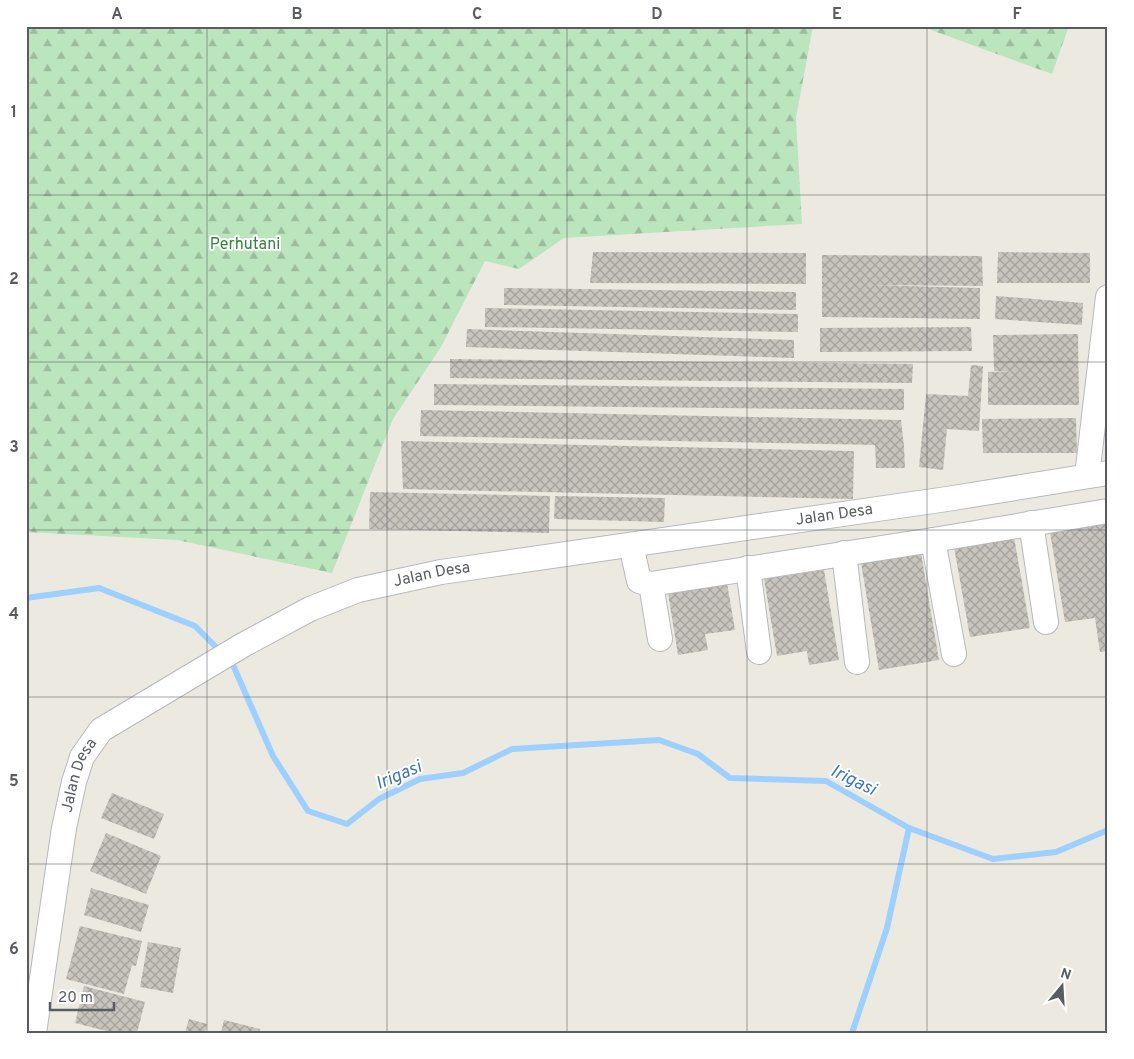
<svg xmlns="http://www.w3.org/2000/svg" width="1134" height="1059" font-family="Overpass,sans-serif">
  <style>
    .forest { fill: url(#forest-firs) }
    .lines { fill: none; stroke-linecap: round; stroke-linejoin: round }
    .stream { stroke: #9dd0ff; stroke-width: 6 }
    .building { fill: url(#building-cross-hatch) }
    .minor-casing { stroke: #b6b8bd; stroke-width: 26 }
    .minor { stroke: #fff; stroke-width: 24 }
    .grid { fill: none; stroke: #595c61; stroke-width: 1; stroke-opacity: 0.55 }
    .labels { text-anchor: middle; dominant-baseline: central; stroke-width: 4; stroke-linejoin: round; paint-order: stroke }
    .park-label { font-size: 16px; fill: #33863a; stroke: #fff }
    .street-label { font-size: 16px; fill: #595c61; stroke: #fff }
    .water-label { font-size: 18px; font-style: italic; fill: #3b74bc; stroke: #fff }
    .neatline { fill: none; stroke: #595c61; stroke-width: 2 }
    .grid-label { font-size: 16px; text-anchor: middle; font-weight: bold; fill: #595c61 }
  </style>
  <defs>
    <pattern id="forest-firs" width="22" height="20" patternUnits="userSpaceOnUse" patternTransform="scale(1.25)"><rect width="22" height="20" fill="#bbe5bd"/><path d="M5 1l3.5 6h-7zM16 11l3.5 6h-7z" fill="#9bbd9d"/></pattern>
    <pattern id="building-cross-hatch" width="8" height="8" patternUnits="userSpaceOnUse" patternTransform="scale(1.25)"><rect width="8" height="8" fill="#c7c4bd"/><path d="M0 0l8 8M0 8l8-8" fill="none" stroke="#a5a29d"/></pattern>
  </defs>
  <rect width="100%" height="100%" fill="#eceae0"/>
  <g class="forest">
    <path d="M26,26H813L796,118L802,224L564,238L519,269L485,261L441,347L393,419L332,573L177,540L26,532Z"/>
    <path d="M920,26H1069L1052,74Z"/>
  </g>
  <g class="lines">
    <g class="stream">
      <path d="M26,598L99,588L195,626L221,652"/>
      <path d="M228,659L233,665L273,756L308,811L347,824L379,799L420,779L463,773L512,749L659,740L698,754L730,778L826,781L909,828L993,859L1056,852L1108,830"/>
      <path d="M852,1033L887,928L909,828"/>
    </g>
  </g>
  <g class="building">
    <path d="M593,252L806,253V284L590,283Z"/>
    <path d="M998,252L1090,253V283H997Z"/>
    <path d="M822,255L982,256L983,286L870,285L980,288V319L822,317Z"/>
    <path d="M504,288L796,292V310L504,305Z"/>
    <path d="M996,296L1083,303L1082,325L995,319Z"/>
    <path d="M485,308L798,314V332L485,327Z"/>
    <path d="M971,327L972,351L820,352V328Z"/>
    <path d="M467,329L794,340V358L466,347Z"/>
    <path d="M1078,334L1079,405H988V372L1014,371H994L993,335Z"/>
    <path d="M450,359L913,364L912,383L450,378Z"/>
    <path d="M971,365L983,366L979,431L947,429L943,470L919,467L926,394L968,396Z"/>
    <path d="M434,384L904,389V410L434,405Z"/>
    <path d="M421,410L901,420L904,446L905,468H876L875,445L420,436Z"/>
    <path d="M1076,418L1077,453H983L982,419Z"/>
    <path d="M401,441L854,451L853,499L403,489Z"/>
    <path d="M370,492L550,496L549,533L369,529Z"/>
    <path d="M555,496L665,498L664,522L554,519Z"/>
    <path d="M1108,522V651L1100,652L1095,618L1065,622L1050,532Z"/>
    <path d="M1014,537L1030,628L970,637L954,547Z"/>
    <path d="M921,553L939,660L879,670L861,563Z"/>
    <path d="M824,570L839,660L809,665L807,651L777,656L764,579Z"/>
    <path d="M727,583L735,630L705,634L708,650L678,655L668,593Z"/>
    <path d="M112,793L164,814L154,839L101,818Z"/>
    <path d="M106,833L161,856L146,894L90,871Z"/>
    <path d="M91,888L149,905L141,932L84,915Z"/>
    <path d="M80,926L142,941L136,966L132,965L124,994L66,979Z"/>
    <path d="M148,942L181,948L173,993L140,987Z"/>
    <path d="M84,986L145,1002L137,1033H114L75,1023Z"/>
    <path d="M189,1019L207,1024L205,1033H185Z"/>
    <path d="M224,1020L260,1029L259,1033H221Z"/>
  </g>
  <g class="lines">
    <g class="minor-casing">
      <g id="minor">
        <path d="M1087,476L1108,297"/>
        <path d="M1031,523L1046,622"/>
        <path d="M631,545L639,581L651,584"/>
        <path d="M844,553L857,662"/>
        <path d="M748,568L759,652"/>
        <path d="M660,639L651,584L933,540"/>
        <path d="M954,654L933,540L1108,511"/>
        <path id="s1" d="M34,1033L64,828L74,782L82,757L101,730L243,645L310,609L358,590L441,572L947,499L1108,473"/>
      </g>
    </g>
    <use href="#minor" class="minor"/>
  </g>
  <path class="grid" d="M207,26V1033M387,26V1033M567,26V1033M747,26V1033M927,26V1033M26,195H1108M26,362H1108M26,530H1108M26,697H1108M26,864H1108"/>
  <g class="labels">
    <g class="park-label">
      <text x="245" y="245">Perhutani</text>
    </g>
    <g class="street-label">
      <text stroke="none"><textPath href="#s1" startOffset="1089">Jalan Desa</textPath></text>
      <text stroke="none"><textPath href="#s1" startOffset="682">Jalan Desa</textPath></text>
      <text stroke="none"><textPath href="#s1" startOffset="262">Jalan Desa</textPath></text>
    </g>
    <g class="water-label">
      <text transform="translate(399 776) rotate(-23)">Irigasi</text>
      <text transform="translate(853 781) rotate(26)">Irigasi</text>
    </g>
  </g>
  <rect width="1134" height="1059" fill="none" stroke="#ffffff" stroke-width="55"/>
  <g transform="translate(1062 986) rotate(18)" stroke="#ffffff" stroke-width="4" paint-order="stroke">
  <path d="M0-4L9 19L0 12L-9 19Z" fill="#595c61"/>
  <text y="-8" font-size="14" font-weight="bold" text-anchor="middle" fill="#595c61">N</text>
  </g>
  <path d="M50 1002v8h64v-8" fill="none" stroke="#595c61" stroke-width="2.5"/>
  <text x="58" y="1002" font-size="15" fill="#595c61" stroke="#ffffff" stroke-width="4" paint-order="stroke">20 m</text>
  <rect x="28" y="28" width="1078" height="1004" class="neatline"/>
  <g class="grid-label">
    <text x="117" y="19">A</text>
    <text x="297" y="19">B</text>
    <text x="477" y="19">C</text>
    <text x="657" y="19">D</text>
    <text x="837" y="19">E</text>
    <text x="1017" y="19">F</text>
    <text x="14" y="117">1</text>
    <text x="14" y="284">2</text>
    <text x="14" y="452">3</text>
    <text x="14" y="619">4</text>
    <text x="14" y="786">5</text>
    <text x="14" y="954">6</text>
  </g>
</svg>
